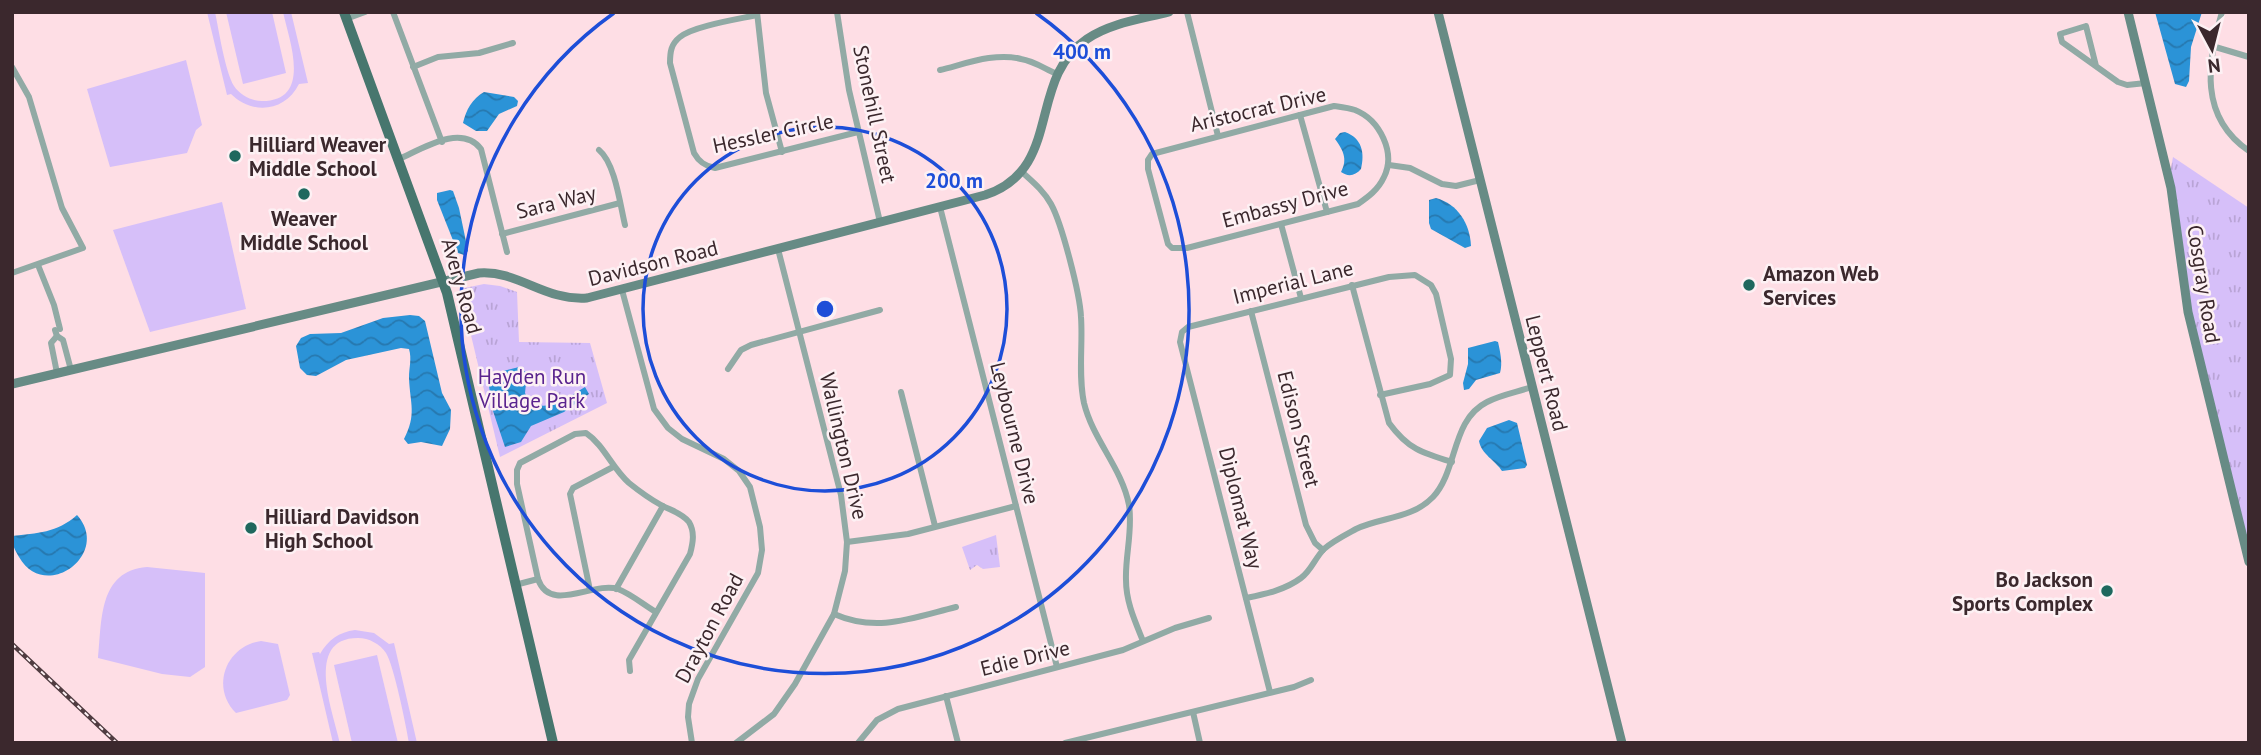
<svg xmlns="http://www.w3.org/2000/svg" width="2261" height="755" font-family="'PT Sans',sans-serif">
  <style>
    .grass { fill: url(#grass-tufts) }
    .pitch { fill: #d6bff9 }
    .water { fill: url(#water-waves) }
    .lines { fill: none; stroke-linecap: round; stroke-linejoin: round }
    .street { stroke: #91aaa5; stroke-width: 6 }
    .secondary { stroke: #678b85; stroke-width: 9 }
    .primary { stroke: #47766e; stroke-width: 10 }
    .rail-casing { stroke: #503c41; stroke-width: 4.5 }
    .rail { stroke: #fdf1f4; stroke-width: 2; stroke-dasharray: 5; stroke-linecap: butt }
    .ring { fill: none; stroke: #1d4ed8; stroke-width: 3.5 }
    .poi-dot { fill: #1f685e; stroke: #fdf1f4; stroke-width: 2.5 }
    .labels { text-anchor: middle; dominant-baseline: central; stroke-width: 5; stroke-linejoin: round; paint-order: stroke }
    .street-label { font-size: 21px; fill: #3b282d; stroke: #fdf1f4 }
    .poi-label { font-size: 21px; font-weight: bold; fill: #3b282d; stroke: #fdf1f4; text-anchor: start }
    .park-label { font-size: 21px; fill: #59238e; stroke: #fdf1f4 }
    .centre { fill: #1d4ed8; stroke: #fdf1f4; stroke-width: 3.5 }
    .ring-label { font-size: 21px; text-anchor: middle; font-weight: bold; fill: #1d4ed8; stroke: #fdf1f4; stroke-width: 5; stroke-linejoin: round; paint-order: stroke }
  </style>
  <defs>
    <pattern id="grass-tufts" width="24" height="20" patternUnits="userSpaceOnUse" patternTransform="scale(1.75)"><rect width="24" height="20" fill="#d6bff9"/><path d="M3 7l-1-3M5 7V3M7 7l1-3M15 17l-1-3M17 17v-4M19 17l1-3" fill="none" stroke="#b9a4d6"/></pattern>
    <pattern id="water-waves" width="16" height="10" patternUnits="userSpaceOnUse" patternTransform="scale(1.75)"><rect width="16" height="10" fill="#2b93d7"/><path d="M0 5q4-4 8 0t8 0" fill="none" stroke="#2678af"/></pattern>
  </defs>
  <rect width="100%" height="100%" fill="#fedee5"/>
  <g class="grass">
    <path d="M2173,157L2249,208V562L2188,312L2169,179Z"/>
    <path d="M484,284L500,286L517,292L519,342L590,343L607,403L500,457L460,289Z"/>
    <path d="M996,535L1000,567L983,569L977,565L970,570L962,547Z"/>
  </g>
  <g class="pitch">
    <path d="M207,12H215C219,31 225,71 234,86C240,95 251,101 262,101C313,101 289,40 283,12H291L308,83L299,84C285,112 252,115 231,94L227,95Z"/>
    <path d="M226,12H272L286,73L243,84Z"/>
    <path d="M186,60L202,125L196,130L187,153L110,167L87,89Z"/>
    <path d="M222,202L246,309L150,332L113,230Z"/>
    <path d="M147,567L205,573V667L190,677L162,674L98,658C102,621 98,571 147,567Z"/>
    <path d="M355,630L374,633L389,644L394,643L417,743H409C406,725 394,666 386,653C380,644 369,638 358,638C303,638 334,714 340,743H333L312,653L319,652L320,654C328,640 339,632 355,630Z"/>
    <path d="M261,641L278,644L290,695L287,700L236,713C210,687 226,646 261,641Z"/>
    <path d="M377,655L398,743H352L334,665Z"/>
  </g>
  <g class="water">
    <path d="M2155,12H2202L2191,47L2189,81L2186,87L2175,84Z"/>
    <path d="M484,92L514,97L518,101L517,106L499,114L487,131H476L463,123C466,110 472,99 484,92Z"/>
    <path d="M1345,132C1362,138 1365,153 1361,169C1355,176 1348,177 1341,172C1348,159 1343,150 1335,139L1340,133Z"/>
    <path d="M450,190L453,191L459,208L468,251L464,255L458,253L437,200V193Z"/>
    <path d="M1436,198C1458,204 1470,224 1471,246L1465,248L1431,229L1429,223V200Z"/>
    <path d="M410,315L419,316L425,321L442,393L451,410L450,429L442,446L421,442L408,444L404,439C417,414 410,404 409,378C409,367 412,359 409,349L401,348L346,360L316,376L307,375L300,368L296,346L301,338L310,334L341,333L383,318Z"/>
    <path d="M1495,341L1498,342C1500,351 1503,363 1500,373L1476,380L1469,389L1464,390L1463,383L1468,364V348Z"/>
    <path d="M519,367L527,373L525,393L531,404C555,410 565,399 585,387L589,394L564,412L531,426L521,442L505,447L493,411L488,380L499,372Z"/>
    <path d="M1509,420L1517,423L1527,465L1525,468L1502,471C1496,461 1481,454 1479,441L1487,428Z"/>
    <path d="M77,515C112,554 45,603 19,557C15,550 12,545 12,536C37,533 57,533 77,515Z"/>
  </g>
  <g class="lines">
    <g class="street">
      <path d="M393,12L442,142"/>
      <path d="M757,12L766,93L782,152"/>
      <path d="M837,12L849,90L880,222"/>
      <path d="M1187,12L1218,136"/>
      <path d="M2222,12C2207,63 2199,117 2249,151"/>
      <path d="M757,15C739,19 693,26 680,37C671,44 670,52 670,63L694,153C699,162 705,166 715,168L858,132"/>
      <path d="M346,19L365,12"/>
      <path d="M2212,46L2249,57"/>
      <path d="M2096,66L2086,26L2060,34L2062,42L2118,82L2127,85L2146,83"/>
      <path d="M12,67L29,97L62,208L83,248L12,273"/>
      <path d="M413,67L438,57L479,53L513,43"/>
      <path d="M940,70C965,64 995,52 1021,59C1034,61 1045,69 1057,74"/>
      <path d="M1334,106C1341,107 1349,108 1355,110C1380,120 1396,153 1384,177C1378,190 1368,197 1358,204L1187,248H1172L1168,244L1148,169V160L1152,154Z"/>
      <path d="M1300,115L1327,212"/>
      <path d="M599,150C615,163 620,204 625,225"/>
      <path d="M399,159C422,149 461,123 481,149L507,252"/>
      <path d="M1389,165L1410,168L1442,184L1456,186L1480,180"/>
      <path d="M1022,172C1033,182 1044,191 1051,204C1062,224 1080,294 1081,317C1083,345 1078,375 1084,403C1093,440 1122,468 1129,505C1133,530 1125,556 1126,580C1126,602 1135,621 1143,641"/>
      <path d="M940,207L1057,667"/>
      <path d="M1281,224L1301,298"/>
      <path d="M502,234L620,203"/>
      <path d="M38,265L54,305L60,329"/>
      <path d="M1352,285L1389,423C1408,449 1422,453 1452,462"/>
      <path d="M622,290L654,409L668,428L682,439L724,459L739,471L750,487L760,527L762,550L758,573L698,679L689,704L688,717L692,743"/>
      <path d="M1251,311L1306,525L1315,543L1323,550"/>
      <path d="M55,330L57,336L63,340L71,370"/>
      <path d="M57,336L51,343L57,373"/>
      <path d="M728,369L741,350L751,345L880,310"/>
      <path d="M901,392L935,526"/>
      <path d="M847,542L908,534L1016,506"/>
      <path d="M515,585L538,579"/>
      <path d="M616,589L663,506"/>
      <path d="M590,590L570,494L573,488L613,467"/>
      <path d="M1246,598C1265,594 1285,590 1301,578C1311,571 1315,558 1324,549C1333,541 1345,535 1356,529C1381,517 1412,519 1433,497C1458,470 1451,420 1487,402C1500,395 1517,392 1532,387"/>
      <path d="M834,614C877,633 912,618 956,607"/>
      <path d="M630,671L629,660L690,554C693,543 695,532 689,522C682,513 670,510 661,505C650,499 639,491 629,483C612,468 604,445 586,433L575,434L520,463L517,470V484L538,579C550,614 593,581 618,589C631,594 644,605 656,612"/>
      <path d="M1270,692L1180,342L1182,332L1188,327L1389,277L1415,275L1431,285L1436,294L1451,359L1450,375L1430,384L1380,395"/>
      <path d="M946,696L958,743"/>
      <path d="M1193,712L1200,743"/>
      <path d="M736,743L774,714L795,684L834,614L845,571L847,542L841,495L778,249"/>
      <path d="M858,743L877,720L898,709L1123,650L1175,628L1209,618"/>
      <path d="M1065,743L1294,687L1311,680"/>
    </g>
    <g class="secondary">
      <path d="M1438,12L1622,743"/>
      <path d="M2128,12L2171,188L2188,312L2249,562"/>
      <path d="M12,384L479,273C518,270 544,301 587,298L985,195C1064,169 1026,80 1087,39C1110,23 1142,19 1169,12"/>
    </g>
    <path class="primary" d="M344,12L447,293L553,743"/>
    <g class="rail-casing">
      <path id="rail" d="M12,644L117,743"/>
    </g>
    <use href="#rail" class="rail"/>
  </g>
  <g class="ring">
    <circle cx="825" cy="309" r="182"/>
    <path d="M1036 13A364 364 0 1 1 614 13"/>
  </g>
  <g class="poi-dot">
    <circle cx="235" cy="156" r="7"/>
    <circle cx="304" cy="194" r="7"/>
    <circle cx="1749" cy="285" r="7"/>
    <circle cx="251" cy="528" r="7"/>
    <circle cx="2107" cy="591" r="7"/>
  </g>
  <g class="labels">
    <g class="street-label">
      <text transform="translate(1258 109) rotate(-13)">Aristocrat Drive</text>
      <text transform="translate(875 114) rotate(78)">Stonehill Street</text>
      <text transform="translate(773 133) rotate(-12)">Hessler Circle</text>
      <text transform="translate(556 202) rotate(-14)">Sara Way</text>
      <text transform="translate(1285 204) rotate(-15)">Embassy Drive</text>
      <text transform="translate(653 263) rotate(-14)">Davidson Road</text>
      <text transform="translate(1293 282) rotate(-14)">Imperial Lane</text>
      <text transform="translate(2204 284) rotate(81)">Cosgray Road</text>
      <text transform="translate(462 286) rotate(74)">Avery Road</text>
      <text transform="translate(1547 373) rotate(76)">Leppert Road</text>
      <text transform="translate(1299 429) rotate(76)">Edison Street</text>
      <text transform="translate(1015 433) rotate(76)">Leybourne Drive</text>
      <text transform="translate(844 446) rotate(77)">Wallington Drive</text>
      <text transform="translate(1241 508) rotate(76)">Diplomat Way</text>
      <text transform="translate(709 628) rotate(-62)">Drayton Road</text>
      <text transform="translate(1025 658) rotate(-14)">Edie Drive</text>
    </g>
    <g class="poi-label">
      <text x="249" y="144">Hilliard Weaver<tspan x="249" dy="24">Middle School</tspan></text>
      <text x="304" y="218" text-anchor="middle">Weaver<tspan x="304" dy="24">Middle School</tspan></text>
      <text x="1763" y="273">Amazon Web<tspan x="1763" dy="24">Services</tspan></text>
      <text x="265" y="516">Hilliard Davidson<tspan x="265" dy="24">High School</tspan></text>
      <text x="2093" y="579" text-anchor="end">Bo Jackson<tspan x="2093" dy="24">Sports Complex</tspan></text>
    </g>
    <g class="park-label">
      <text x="532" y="376">Hayden Run<tspan x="532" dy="24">Village Park</tspan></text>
    </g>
  </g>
  <circle cx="825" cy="309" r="10" class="centre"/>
  <g class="ring-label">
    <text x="1082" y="59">400 m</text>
    <text x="954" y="188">200 m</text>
  </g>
  <rect width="2261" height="755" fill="none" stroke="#3b282d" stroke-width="28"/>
  <g transform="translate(2212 49) rotate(173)" stroke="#fdf1f4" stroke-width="5" paint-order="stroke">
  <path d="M0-5L12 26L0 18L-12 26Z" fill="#3b282d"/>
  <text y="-10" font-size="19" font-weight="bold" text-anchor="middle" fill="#3b282d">N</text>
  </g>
</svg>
